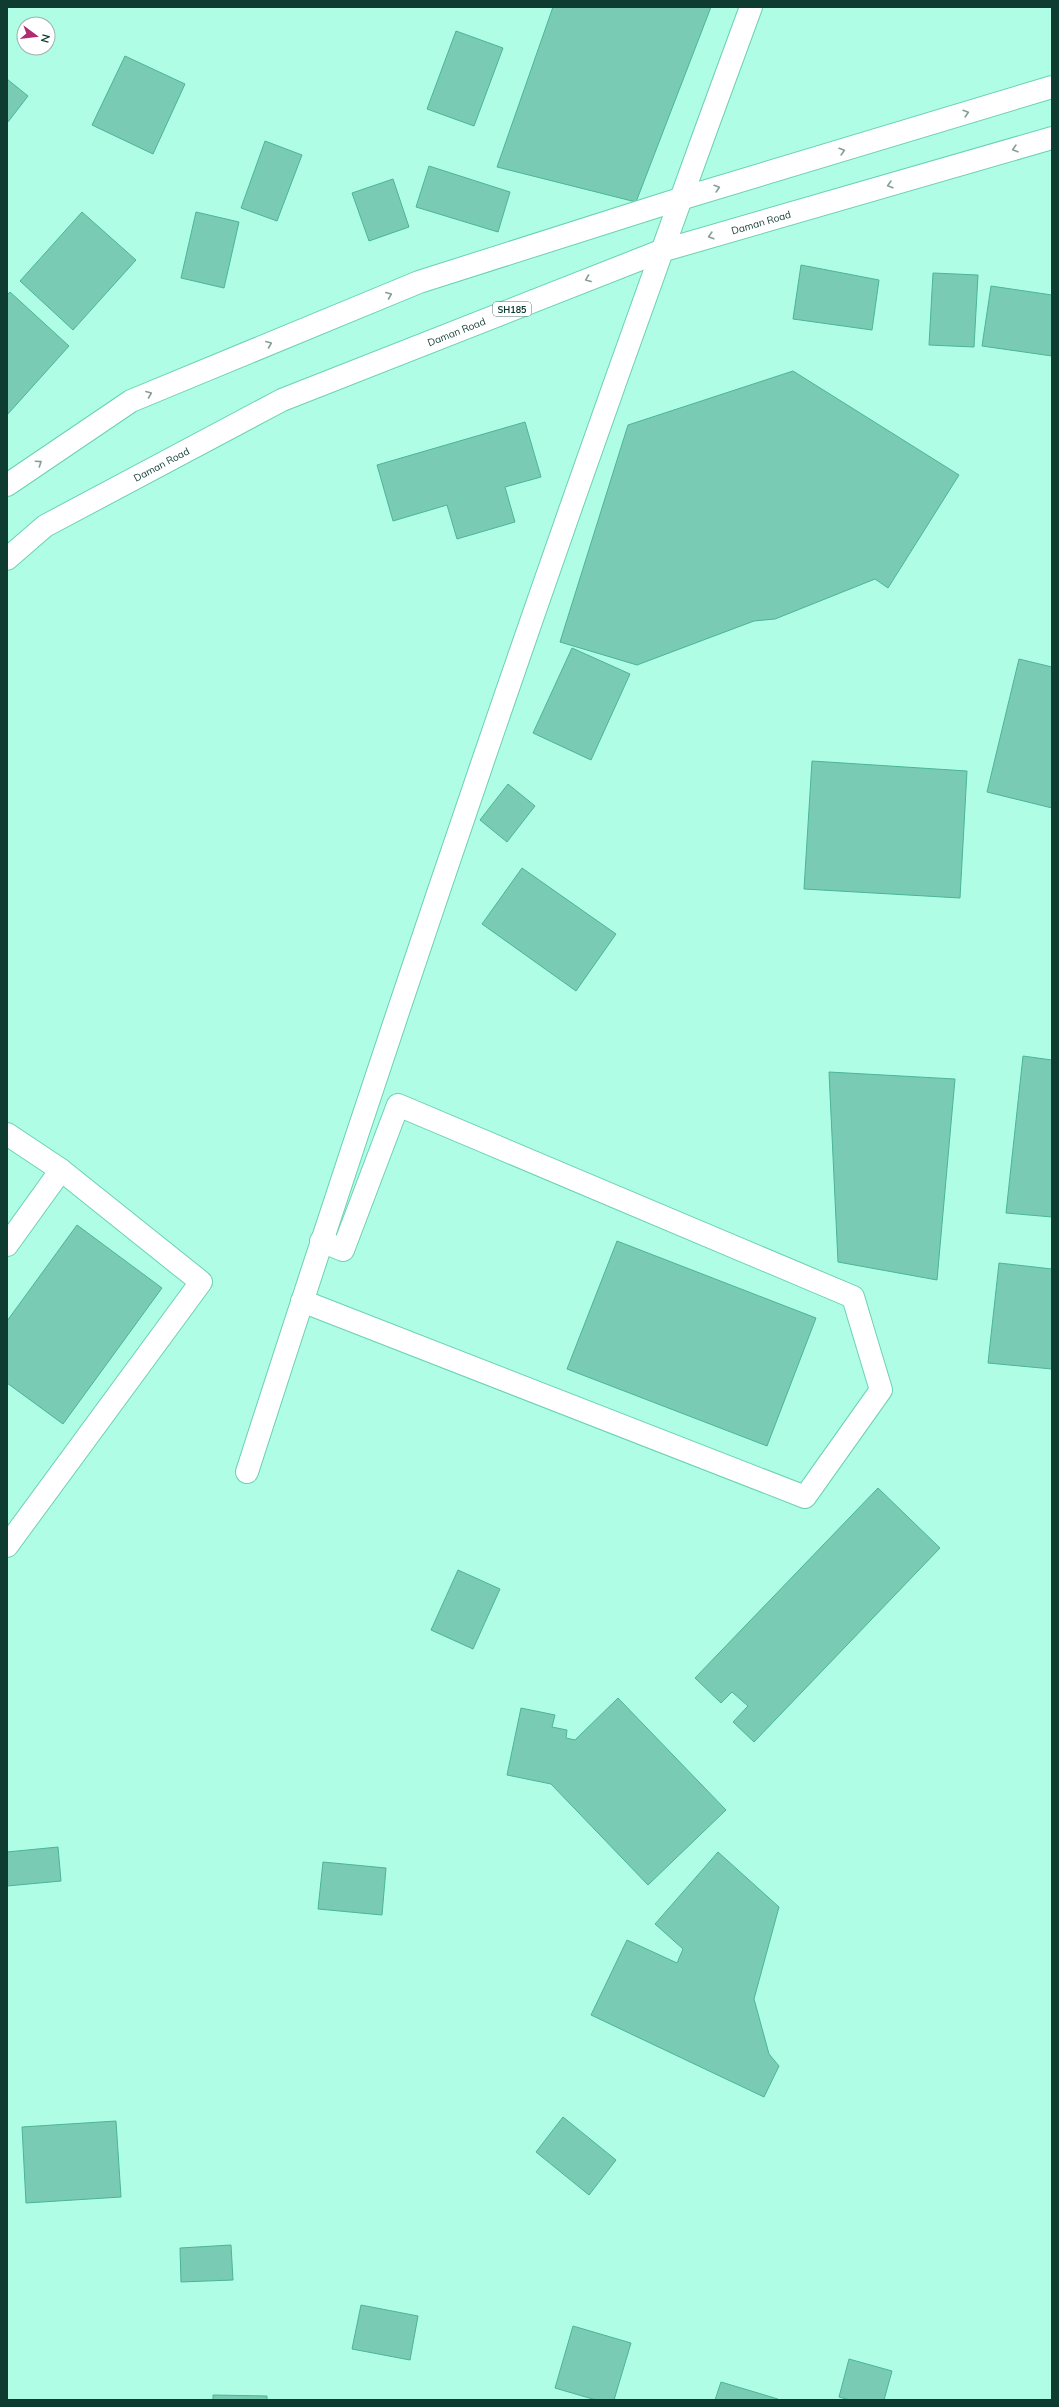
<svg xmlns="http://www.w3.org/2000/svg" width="1059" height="2407" font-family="Mulish,sans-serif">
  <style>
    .building { fill: #79cbb3; stroke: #4cb499 }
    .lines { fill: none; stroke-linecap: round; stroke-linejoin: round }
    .minor-casing { stroke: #6bd1b4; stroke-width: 24 }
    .major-casing { stroke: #6bd1b4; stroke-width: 24 }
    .minor { stroke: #fff; stroke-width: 22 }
    .major { stroke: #fff; stroke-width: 22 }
    .oneway { stroke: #879e98 }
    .labels { text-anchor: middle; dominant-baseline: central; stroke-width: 4; stroke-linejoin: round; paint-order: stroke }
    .shield { fill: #fff; stroke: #57766f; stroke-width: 1 }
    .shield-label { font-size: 9px; font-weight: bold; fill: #0f3c31 }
    .street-label { font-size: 10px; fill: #0f3c31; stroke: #fff }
  </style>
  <rect width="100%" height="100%" fill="#affde5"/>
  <g class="building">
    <path d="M553,7H711L636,202L497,167Z"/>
    <path d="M456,31L503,48L474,126L427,109Z"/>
    <path d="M125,56L185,84L153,154L92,125Z"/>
    <path d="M7,79L28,96L8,122L7,121Z"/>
    <path d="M265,141L302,155L277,221L241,208Z"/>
    <path d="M429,166L510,192L498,232L416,207Z"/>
    <path d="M393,179L409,227L369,241L352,193Z"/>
    <path d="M82,212L136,260L73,330L20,281Z"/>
    <path d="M196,212L239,222L224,288L181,278Z"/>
    <path d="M801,265L879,280L872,330L793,319Z"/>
    <path d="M933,273L978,275L974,347L929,345Z"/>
    <path d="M991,286L1052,295V356L982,346Z"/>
    <path d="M10,292L69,346L7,415V295Z"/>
    <path d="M793,371L959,475L888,588L875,579L775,619L754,621L637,665L560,642L628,425Z"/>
    <path d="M525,422L541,477L505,487L515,522L457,539L447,505L393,521L377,465Z"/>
    <path d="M572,648L630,674L591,760L533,733Z"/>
    <path d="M1019,659L1052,667V808L987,792Z"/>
    <path d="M812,761L967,771L960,898L804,889Z"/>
    <path d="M508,784L535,806L507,842L480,820Z"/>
    <path d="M522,868L616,934L576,991L482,924Z"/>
    <path d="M1023,1056L1052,1060V1217L1006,1213Z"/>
    <path d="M829,1072L955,1079L937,1280L838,1262Z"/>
    <path d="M77,1225L162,1288L63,1424L7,1383V1321Z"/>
    <path d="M617,1241L816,1318L767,1446L567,1369Z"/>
    <path d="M999,1263L1052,1269V1369L988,1363Z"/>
    <path d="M878,1488L940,1548L754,1742L733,1722L748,1706L732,1692L721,1703L695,1678Z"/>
    <path d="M458,1570L500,1589L473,1649L431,1630Z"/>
    <path d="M618,1698L726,1810L648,1885L551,1784L507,1775L521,1708L555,1715L552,1727L567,1730L566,1738L575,1740Z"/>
    <path d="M58,1847L61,1881L7,1886V1852Z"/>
    <path d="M718,1852L779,1907L754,1999L769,2054L779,2066L764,2097L591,2015L627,1940L677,1963L683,1949L655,1924Z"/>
    <path d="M323,1862L386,1868L382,1915L318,1909Z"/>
    <path d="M563,2117L616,2160L589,2195L536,2152Z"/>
    <path d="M116,2121L121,2197L26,2203L22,2127Z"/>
    <path d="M231,2245L233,2280L181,2282L180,2248Z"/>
    <path d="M361,2305L418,2316L410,2360L352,2349Z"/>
    <path d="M573,2326L631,2343L614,2400H596L555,2388Z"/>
    <path d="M849,2359L892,2371L884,2400H850L839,2397Z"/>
    <path d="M721,2382L778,2399V2400H715Z"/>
    <path d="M213,2395L267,2396V2400H213Z"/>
  </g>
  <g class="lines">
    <g class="minor-casing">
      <g id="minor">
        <path d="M7,1134L61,1170L201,1282L7,1546"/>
        <path d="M7,1245L61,1170"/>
        <path d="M302,1301L805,1497L881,1390L853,1297L398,1105L343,1250L321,1241"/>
        <path d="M247,1472C405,981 572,492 751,7"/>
      </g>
    </g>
    <g class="major-casing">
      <g id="major">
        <path d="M7,485L131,401L419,282L680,199L1052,87"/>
        <path id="s1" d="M7,559L45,526L282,400L661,251L1052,138"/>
      </g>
    </g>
    <use href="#minor" class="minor"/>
    <use href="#major" class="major"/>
  </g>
  <defs><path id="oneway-chevron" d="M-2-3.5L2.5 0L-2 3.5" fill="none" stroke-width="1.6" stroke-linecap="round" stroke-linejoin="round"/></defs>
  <g class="oneway">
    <use href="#oneway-chevron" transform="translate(966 113) rotate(-17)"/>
    <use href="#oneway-chevron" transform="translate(1015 149) rotate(164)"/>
    <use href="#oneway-chevron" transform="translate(842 151) rotate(-17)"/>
    <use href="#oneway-chevron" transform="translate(890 185) rotate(164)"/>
    <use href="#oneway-chevron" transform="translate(717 188) rotate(-17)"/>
    <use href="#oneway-chevron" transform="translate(711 236) rotate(164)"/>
    <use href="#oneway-chevron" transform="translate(588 279) rotate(159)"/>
    <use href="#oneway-chevron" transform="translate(389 295) rotate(-22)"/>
    <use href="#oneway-chevron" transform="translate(269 344) rotate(-22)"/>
    <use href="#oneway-chevron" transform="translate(149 394) rotate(-22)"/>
    <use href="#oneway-chevron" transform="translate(39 463) rotate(-34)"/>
  </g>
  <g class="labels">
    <rect class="shield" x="493" y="302" width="38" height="14" rx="3"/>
    <g class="shield-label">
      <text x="512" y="309">SH185</text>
    </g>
    <g class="street-label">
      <text stroke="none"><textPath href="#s1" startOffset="830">Daman Road</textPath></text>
      <text stroke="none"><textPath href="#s1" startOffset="506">Daman Road</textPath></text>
      <text stroke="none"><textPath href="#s1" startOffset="182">Daman Road</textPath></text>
    </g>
  </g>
  <rect width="1059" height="2407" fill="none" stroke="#0f3c31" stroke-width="16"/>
  <g transform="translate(36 36) rotate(105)"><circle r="19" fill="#ffffff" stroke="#9fb1ad"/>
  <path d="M0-3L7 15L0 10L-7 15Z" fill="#b02b71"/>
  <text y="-6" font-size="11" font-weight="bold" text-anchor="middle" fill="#0f3c31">N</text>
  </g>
</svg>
